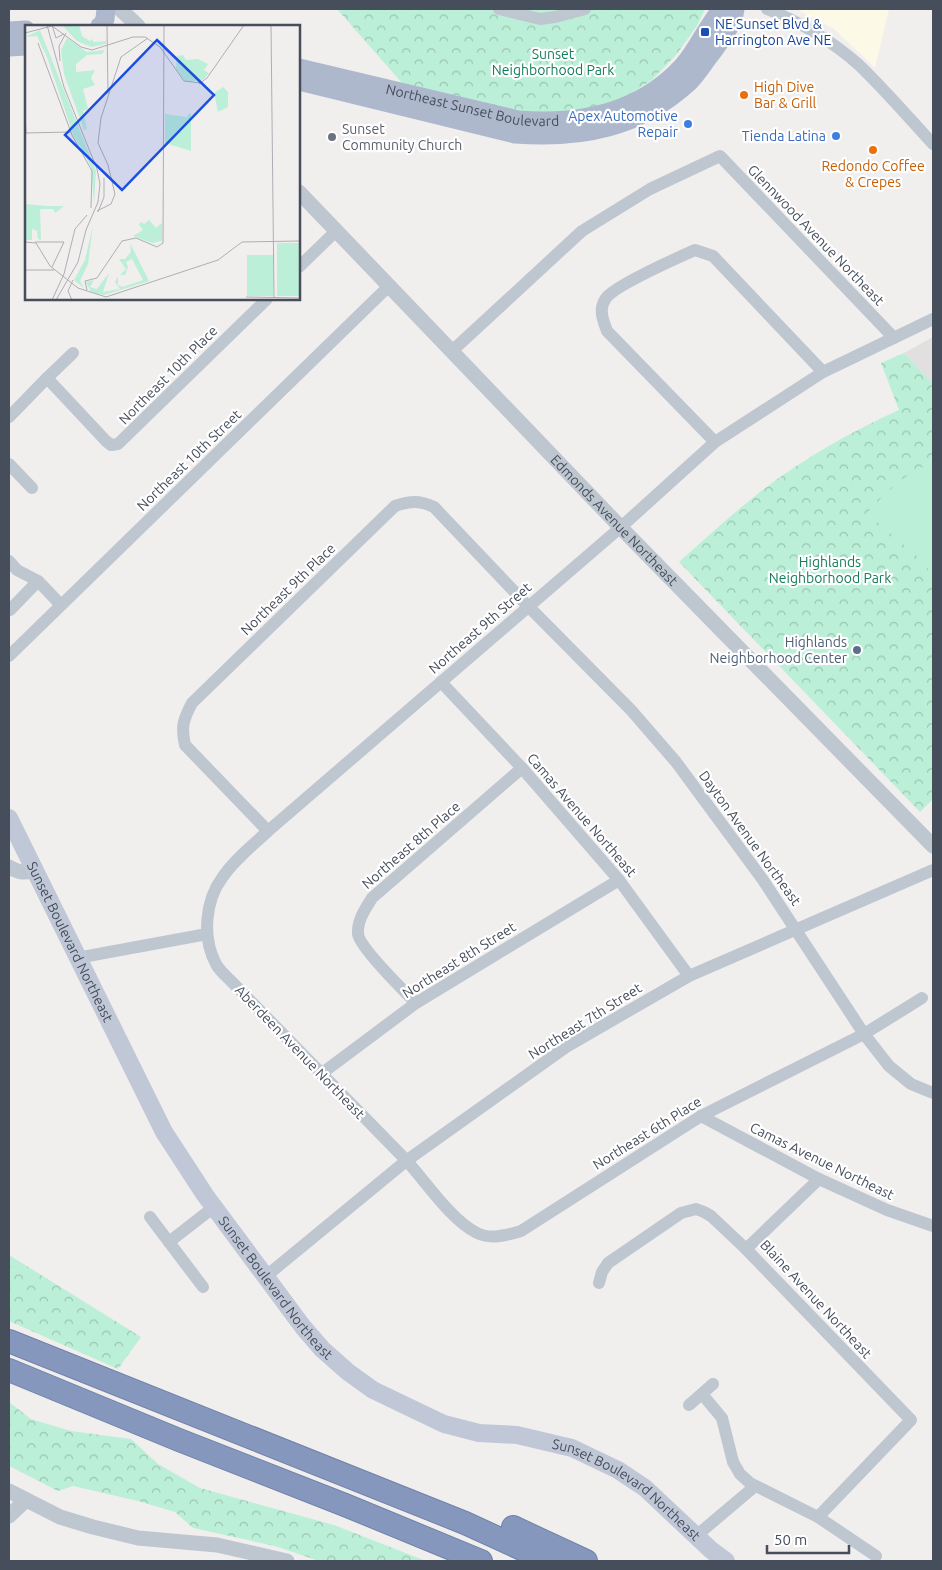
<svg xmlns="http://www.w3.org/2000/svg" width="942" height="1570" font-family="Ubuntu,sans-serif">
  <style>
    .commercial { fill: #fcf9e7 }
    .education { fill: #e2dfe0 }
    .forest { fill: url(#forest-crowns) }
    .pitch { fill: #bcefd8 }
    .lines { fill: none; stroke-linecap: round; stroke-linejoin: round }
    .motorway-casing { stroke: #7082a9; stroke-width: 24 }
    .minor { stroke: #bec6d0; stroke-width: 12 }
    .tertiary { stroke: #bec6d0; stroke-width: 15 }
    .secondary { stroke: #c0c8d7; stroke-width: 18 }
    .primary { stroke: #adb8cd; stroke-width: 19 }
    .motorway { stroke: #8597bd; stroke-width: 22 }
    .transit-dot { fill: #1a4fb4; stroke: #fff; stroke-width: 2 }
    .food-dot { fill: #e8710a; stroke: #fff; stroke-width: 2 }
    .shop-dot { fill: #3f7fe0; stroke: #fff; stroke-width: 2 }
    .worship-dot { fill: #6b7280; stroke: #fff; stroke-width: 2 }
    .service-dot { fill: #5c6f8a; stroke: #fff; stroke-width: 2 }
    .labels { text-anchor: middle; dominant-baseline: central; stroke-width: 4.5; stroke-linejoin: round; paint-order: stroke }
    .transit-label { font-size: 14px; fill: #164399; stroke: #fff; text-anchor: start }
    .park-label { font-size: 14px; fill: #167d5b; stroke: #fff }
    .food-label { font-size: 14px; fill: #c56008; stroke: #fff; text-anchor: start }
    .street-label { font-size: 14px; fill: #464e5c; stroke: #fff }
    .shop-label { font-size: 14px; fill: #366cbe; stroke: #fff; text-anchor: end }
    .worship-label { font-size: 14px; fill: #5b616d; stroke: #fff; text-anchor: start }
    .service-label { font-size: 14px; fill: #4e5e75; stroke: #fff; text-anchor: end }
    .inset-road { fill: none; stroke: #adaeb4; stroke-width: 1 }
    .view { fill: #184ee1; fill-opacity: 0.15; stroke: #184ee1; stroke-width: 2.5 }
    .inset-edge { fill: none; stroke: #464e5c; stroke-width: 2.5 }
  </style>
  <defs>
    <pattern id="forest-crowns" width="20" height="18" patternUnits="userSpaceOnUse" patternTransform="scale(1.25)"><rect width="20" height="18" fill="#bcefd8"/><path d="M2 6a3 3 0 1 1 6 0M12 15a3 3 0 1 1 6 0" fill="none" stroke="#9bc4b2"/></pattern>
  </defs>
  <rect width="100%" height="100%" fill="#f1eeee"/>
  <path class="commercial" d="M796,9H889L875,68L834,29Z"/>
  <path class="education" d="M933,337V384L904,353Z"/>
  <g class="forest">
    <path d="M337,9H705L697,26L676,55L652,80L621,100L558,116L499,110L402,83Z"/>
    <path d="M904,353L933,384V799L920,812L679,562C706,538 732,514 760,492C803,459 850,432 899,410L881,363Z"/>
    <path d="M9,1255L141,1337L118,1369L9,1321Z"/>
    <path d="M9,1402L31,1419L71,1431L131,1439L158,1464L200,1488L334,1525L426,1561H319L275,1546L193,1528L175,1512L138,1501L73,1486L58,1491L9,1466Z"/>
  </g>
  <path class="pitch" d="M933,463V573L925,566L918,557L867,513C887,492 905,472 933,463Z"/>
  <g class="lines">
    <g class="motorway-casing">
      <g id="motorway">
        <path d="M9,1341L465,1523L548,1561"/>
        <path d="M9,1370L179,1440L345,1505L481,1561"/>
        <path d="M513,1527L586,1561"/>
      </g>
    </g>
    <g class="minor">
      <path d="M499,9L540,19L555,17L585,9"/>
      <path d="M767,9C800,22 832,41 859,65C885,90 909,118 933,144"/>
      <path d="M299,267L337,230"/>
      <path d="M452,351L582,231L650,189L720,156L894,338"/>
      <path d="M47,378L73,353"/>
      <path d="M9,417L47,378L106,441L111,445L118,444L267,299"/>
      <path d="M715,442L607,331C603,320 598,309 606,298C616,285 677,258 695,250L713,256L823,372"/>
      <path d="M9,464L32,488"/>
      <path d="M9,561L17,570L38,581"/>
      <path d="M10,610L38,581L61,605"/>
      <path d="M9,656L390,285"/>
      <path d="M441,682L522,768L619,880L689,976"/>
      <path d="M268,831L185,745C181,727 183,720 192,703L395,506C410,501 419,500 434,507L528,606L631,710L676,762L763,880L864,1034L889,1066L911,1084L933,1093"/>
      <path d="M77,958L207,934"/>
      <path d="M922,998L864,1034L701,1116L521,1231C507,1235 491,1240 477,1233C451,1220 426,1182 406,1160C348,1100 289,1041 231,981C226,976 219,970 216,964C202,938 205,901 222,878C234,860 252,846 268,831L621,527L715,442L823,372L933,319"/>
      <path d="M416,1003C404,991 360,948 358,934C357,921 365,909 372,898L522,768"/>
      <path d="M321,1074L416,1003L619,880"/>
      <path d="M701,1116L819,1179L887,1210L933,1226"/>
      <path d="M150,1217L203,1287"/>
      <path d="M169,1242L214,1207"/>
      <path d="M746,1249L819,1179"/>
      <path d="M265,1277L406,1161L566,1047L689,976L933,870"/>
      <path d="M599,1283L602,1272L608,1263L681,1213L696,1209L704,1212L711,1216L746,1249L911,1420L818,1517"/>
      <path d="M702,1394L722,1418L733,1462L740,1474L750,1483L818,1517L876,1556"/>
      <path d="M689,1405L713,1384"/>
      <path d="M696,1536L754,1487"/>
    </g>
    <g class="tertiary">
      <path d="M120,9L138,26"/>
      <path id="s1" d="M299,192L627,534L933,846"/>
      <path d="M9,867C18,872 24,874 34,870"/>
      <path d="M9,1491L60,1517L93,1527L138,1538L217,1545L287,1561"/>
      <path d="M9,1516L26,1500"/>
    </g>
    <path class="secondary" id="s2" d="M9,818L164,1132L205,1195L303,1327L322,1349L348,1372L373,1390L444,1424L479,1433L517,1435L572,1448L618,1470L645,1488L711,1550L726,1561"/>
    <g class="primary">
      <path d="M100,26L102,25L105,19L106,9"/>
      <path d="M9,31L26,30"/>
      <path d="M9,47L26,46"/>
      <path id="s3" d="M299,68L518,120C579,125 639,114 683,66C698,49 707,26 722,9"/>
      <path d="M299,81L515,134C581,139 639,128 689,82C697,74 703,64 710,55C720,41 733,26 735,9"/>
    </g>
    <use href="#motorway" class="motorway"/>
  </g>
  <rect class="transit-dot" x="700" y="27" width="10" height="10" rx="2.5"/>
  <g class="food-dot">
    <circle cx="744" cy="95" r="5"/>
    <circle cx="873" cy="150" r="5"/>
  </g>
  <g class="shop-dot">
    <circle cx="688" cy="124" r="5"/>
    <circle cx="836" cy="136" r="5"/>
  </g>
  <circle class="worship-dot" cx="332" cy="137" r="5"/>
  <circle class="service-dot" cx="857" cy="650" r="5"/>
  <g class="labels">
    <g class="transit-label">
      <text x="715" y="24">NE Sunset Blvd &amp;<tspan x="715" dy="16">Harrington Ave NE</tspan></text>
    </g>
    <g class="park-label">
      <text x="553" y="54">Sunset<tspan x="553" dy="16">Neighborhood Park</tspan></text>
      <text x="830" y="562">Highlands<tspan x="830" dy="16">Neighborhood Park</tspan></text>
    </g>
    <g class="food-label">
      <text x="754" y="87">High Dive<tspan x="754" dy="16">Bar &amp; Grill</tspan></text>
      <text x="873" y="166" text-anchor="middle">Redondo Coffee<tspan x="873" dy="16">&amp; Crepes</tspan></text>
    </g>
    <g class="street-label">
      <text stroke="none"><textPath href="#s3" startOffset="178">Northeast Sunset Boulevard</textPath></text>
      <text transform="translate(816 235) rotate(46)">Glennwood Avenue Northeast</text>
      <text transform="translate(168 375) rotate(-45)">Northeast 10th Place</text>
      <text transform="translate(189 460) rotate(-44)">Northeast 10th Street</text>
      <text stroke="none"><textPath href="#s1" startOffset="455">Edmonds Avenue Northeast</textPath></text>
      <text transform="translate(288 589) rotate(-44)">Northeast 9th Place</text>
      <text transform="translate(480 628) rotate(-41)">Northeast 9th Street</text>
      <text transform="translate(582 815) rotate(49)">Camas Avenue Northeast</text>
      <text transform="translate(750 838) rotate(54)">Dayton Avenue Northeast</text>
      <text transform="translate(411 845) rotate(-41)">Northeast 8th Place</text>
      <text stroke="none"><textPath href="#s2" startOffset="138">Sunset Boulevard Northeast</textPath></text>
      <text transform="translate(459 960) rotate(-32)">Northeast 8th Street</text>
      <text transform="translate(585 1021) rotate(-32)">Northeast 7th Street</text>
      <text transform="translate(300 1052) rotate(46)">Aberdeen Avenue Northeast</text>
      <text transform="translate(647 1133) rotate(-32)">Northeast 6th Place</text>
      <text transform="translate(822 1161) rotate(26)">Camas Avenue Northeast</text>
      <text stroke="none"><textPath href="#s2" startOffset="542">Sunset Boulevard Northeast</textPath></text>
      <text transform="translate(816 1299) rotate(47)">Blaine Avenue Northeast</text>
      <text stroke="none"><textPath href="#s2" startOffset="962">Sunset Boulevard Northeast</textPath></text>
    </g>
    <g class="shop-label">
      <text x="678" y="116">Apex Automotive<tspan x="678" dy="16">Repair</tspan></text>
      <text x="826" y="136">Tienda Latina</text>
    </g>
    <g class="worship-label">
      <text x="342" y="129">Sunset<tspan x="342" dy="16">Community Church</tspan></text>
    </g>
    <g class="service-label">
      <text x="847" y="642">Highlands<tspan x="847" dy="16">Neighborhood Center</tspan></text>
    </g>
  </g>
  <g transform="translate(25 25)">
    <rect width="275" height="275" fill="#f1eeee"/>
    <path d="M198,62L203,67V82L193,87L189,68ZM0,179L21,181H39L30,188L28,184H15L16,215L13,214L12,206L7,204V215H0ZM222,230H248V271H222Z" fill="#bcefd8"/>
    <path d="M37,0H54L57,11L65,16L68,14V17L81,16V19L66,22L52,16ZM15,5L71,146L69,178L66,142L48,109L22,32L12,11L0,12ZM42,13L62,27L80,25L77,29L62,30L51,39V47L70,45L66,53L70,60L58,64L63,84L58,86L62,104L59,105L39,49L36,25ZM158,30L161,35L173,34L183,39L179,45L184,48L178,55L161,57L151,44L152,31ZM164,88L166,89V126L140,118V89L162,92ZM124,195L131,203L137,198V216L127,218L108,211L118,205L114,200L116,197L119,199ZM68,200L63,239L55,256L59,263L49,255L60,235ZM105,218L124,256L79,270L66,267L61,257L69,255L65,262L72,264L84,248L78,267L95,264L90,257L93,251V260L98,262L118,255L107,234L101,237L103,242L100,250H95L101,244L94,234H100L106,227Z" fill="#bcefd8"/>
    <path d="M252,218H275V271H252Z" fill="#bcefd8"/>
    <path class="inset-road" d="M22,0L39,62L72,144L75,159L73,177L61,205L53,237L31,275M27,0L31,13L39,9M82,0L83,69M246,0L249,273M0,8L27,1L56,22L67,25L108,12H120L135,22L159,56L176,58M13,18L47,110L67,146L66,183M35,36L34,21L41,8M174,59L182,53L219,0M0,87L1,108M0,108L46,107M72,186L86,179L90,169L83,140L73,118L76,93L96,32L123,13M73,187L79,172V153M0,217L11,218L25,241L53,263L81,272L193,235L217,217L275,216M10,217H39L27,242M0,245H29M62,265L60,256L72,253L97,216L111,213L132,222L138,218L139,0M221,272L275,273M27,275L39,249L50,204L62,190M47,275L43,266L48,255"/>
    <path class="view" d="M132,15L189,70L97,165L40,110Z"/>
    <rect width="275" height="275" class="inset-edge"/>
  </g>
  <rect width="942" height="1570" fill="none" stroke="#464e5c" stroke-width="20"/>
  <path d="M767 1545v8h82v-8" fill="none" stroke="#464e5c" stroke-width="2.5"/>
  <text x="774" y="1545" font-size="15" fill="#464e5c" stroke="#ffffff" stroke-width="4" paint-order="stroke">50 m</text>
</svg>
